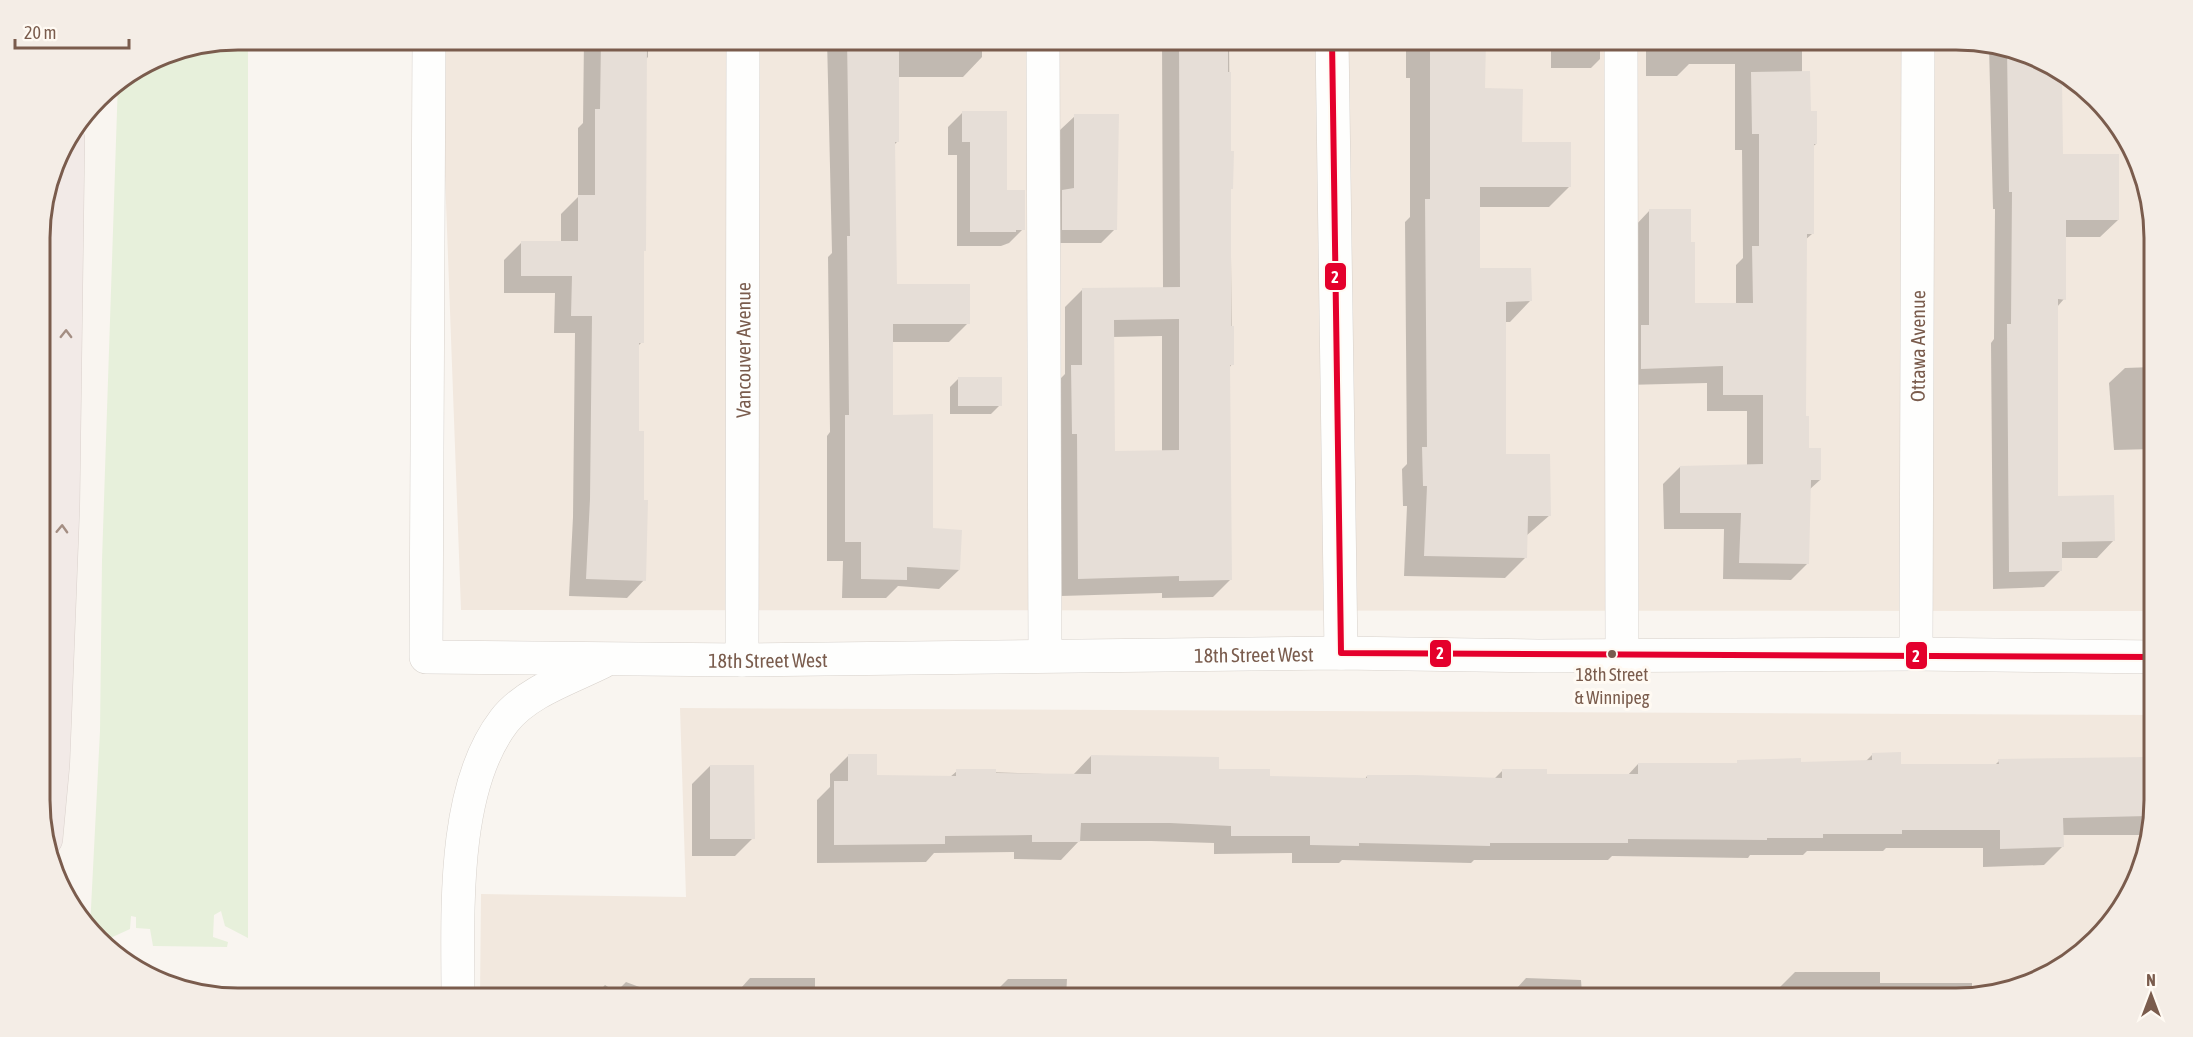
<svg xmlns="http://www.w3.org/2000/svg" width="2193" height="1037" font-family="'Asap Condensed',sans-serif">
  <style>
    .residential { fill: #f2e8de }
    .green { fill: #e7f0db }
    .shadow { fill: #0003; fill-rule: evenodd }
    .building { fill: #e6ded7; fill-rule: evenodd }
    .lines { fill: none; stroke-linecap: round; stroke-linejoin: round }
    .minor-casing { stroke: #d7d1cb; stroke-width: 34 }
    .highway-casing { stroke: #dad1cc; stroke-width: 34 }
    .minor { stroke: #fefefd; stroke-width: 33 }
    .highway { stroke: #f2eae7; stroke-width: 33 }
    .bus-1-casing { stroke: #fffaf3; stroke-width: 10 }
    .bus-1 { stroke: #e4002b; stroke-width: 6 }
    .oneway { stroke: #a48e83 }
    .bus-dot { fill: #7a5c4d; stroke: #fffaf3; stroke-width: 2 }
    .labels { text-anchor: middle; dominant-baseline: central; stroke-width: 6; stroke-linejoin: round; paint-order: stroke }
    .bus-label { font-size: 18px; fill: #7a5c4d; stroke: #fffaf3 }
    .street-label { font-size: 20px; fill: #7a5c4d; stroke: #fffaf3 }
    .rim { fill: none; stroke: #7a5c4d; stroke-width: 3 }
    .line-badge { stroke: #fffaf3; stroke-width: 2 }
    .badge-label { font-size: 16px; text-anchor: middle; font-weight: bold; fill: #fff }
  </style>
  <rect width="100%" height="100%" fill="#f9f5f0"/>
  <g class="residential">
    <path d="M440,39H1956L2032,54L2113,117L2152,212L2153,611L461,610Z"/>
    <path d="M680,708L2154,715V800L2139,876L2113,921L2066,964L1969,998H480L481,894L686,897Z"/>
  </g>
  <path class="green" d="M237,39H248V938L225,926L221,911L214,915L213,937L228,942L227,947L153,946L150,929L136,928V917L131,916L130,929L106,940L90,928L100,731L102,560L118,81L162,54Z"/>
  <g class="shadow">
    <path d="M584,39H648V57L645,60L642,342L638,346V432L644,580L627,598L569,596L573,517L575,333H554L555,293H504V260L521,243H561V214L578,197V128L583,123Z"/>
    <path d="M827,39H982V57L963,77H898V141L894,145L895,286L968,323L949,342H892V416L932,529L959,570L939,589L898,586L886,598H842L843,561H827V436L830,432L828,257L832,253Z"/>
    <path d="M1162,39H1229L1232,364L1229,368L1230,580L1213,597L1162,598V593L1061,596L1054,385L1065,374V307L1082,290L1163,289ZM1162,336V452H1114L1112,337Z"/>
    <path d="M1406,39H1484V90L1520,143L1569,187L1549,207H1478L1479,270L1530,301L1510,322H1504V456L1550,515L1526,536V557L1505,578L1404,576L1407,506H1403L1402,469L1407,464L1405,222L1410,217V78H1406Z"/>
    <path d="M1551,39H1600V59L1591,68H1551Z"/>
    <path d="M1646,39H1802V73L1816,144L1812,147V234L1805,240V417L1808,449L1820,480L1809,490L1808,563L1791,580L1723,579L1724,529H1664L1663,484L1680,467L1747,466V411H1707V383L1625,385L1633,228L1650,210L1690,244L1694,305H1736V265L1743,258L1742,150H1735V64H1689L1677,76H1646Z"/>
    <path d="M1989,46L2032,54L2061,76V155L2118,220L2100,237H2065L2064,299L2057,307V497L2114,540L2097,558H2061V570L2044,587L1993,589L1991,343L1994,339L1995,209H1993Z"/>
    <path d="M962,113L1023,229L1009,243L1001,246H957V155H948V127Z"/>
    <path d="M1075,116L1115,229L1101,243H1049V206L1060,194V130Z"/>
    <path d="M2153,367V449L2114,450L2109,383L2125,368Z"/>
    <path d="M959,378L1000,405L991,414H950V387Z"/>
    <path d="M1873,754L1900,765H1995L1999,761H2154V800L2147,835H2062V847L2044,865L1983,867V848H1886L1883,851H1807L1803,855H1750L1748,858L1612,856L1608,860H1474L1471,863L1342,860L1339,863H1292V853L1214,854V843L1151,841H1079L1061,860L1014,859V852L934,853L926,862L817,863V800L830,787V774L848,756L875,776L950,777L957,771L1073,775L1091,756L1269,778L1365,779L1367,776L1494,779L1503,770L1546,776H1627L1638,764L1865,762Z"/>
    <path d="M710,766L753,838L735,856H692V784Z"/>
    <path d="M1795,972H1880V983H1972V996L1777,998V990Z"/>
    <path d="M750,978H815V998H732Z"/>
    <path d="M1526,978L1581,980L1582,994H1686L1687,998H1508Z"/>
    <path d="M1008,979H1067L1066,998H989Z"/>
    <path d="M626,982L669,998H592L605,985L616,992Z"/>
  </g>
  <g class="building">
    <path d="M601,39H647L646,251H644V343H639V431H644V500H648L646,581L586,579L590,499L592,316H571L572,276H521V241H578V195H595V109H600Z"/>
    <path d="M847,39H899V142H895L897,284H970V324H893V415L933,414V528L962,530L960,570L907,567V580L861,579V542H845V415H849L847,236H850Z"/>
    <path d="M1179,39H1228V72H1231V151H1234L1233,189H1231V326H1234V365H1230L1232,580L1179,581V576L1078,579L1077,434H1072L1071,365H1082V288L1180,287ZM1179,319V450L1115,451L1114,320Z"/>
    <path d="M1430,39H1486L1485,88L1523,89L1522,142H1571V187H1480V268H1531L1532,301L1506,302V454H1550L1551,516H1528L1527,558L1424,556L1427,486H1423L1422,447H1427L1425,199H1430Z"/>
    <path d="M2007,49L2032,54L2062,79L2063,154H2119V220H2066V300L2058,299V496L2114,495L2115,541L2062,542V571L2009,572L2007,324H2011L2012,192H2009Z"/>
    <path d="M1810,71L1811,111H1817V144H1814V234H1807L1806,416H1809V448H1821V480H1811L1809,564L1739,563L1741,513H1680V466L1763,464V395H1723V366L1641,369V325H1649V209H1691V242H1695V303H1753L1752,246H1759V134H1752L1751,72Z"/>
    <path d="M962,111H1007V190H1025V230H1016V232H970V142H962Z"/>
    <path d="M1074,114H1119L1117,230H1062V190L1074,188Z"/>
    <rect x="958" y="377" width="44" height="29"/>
    <path d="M1901,752V764H1999L1998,759L2146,757L2148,816L2063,818L2064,847L2000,849V830H1902V834H1823V838H1767V840L1628,839V843H1490V846L1359,843V846L1310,845V836H1231V826L1170,823H1081L1080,842H1032V835L945,836V844L834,845V781H848V754H877V775L956,776V769H996V773L1091,774V755L1219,757V769H1270V776L1367,778V775H1415L1502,778V769H1547V774H1638V763H1737V760L1801,758V762L1872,760V753Z"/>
    <path d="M710,765H754L755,839H710Z"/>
  </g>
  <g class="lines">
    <g class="minor-casing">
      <g id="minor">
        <path id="s1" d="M429,39L426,657L742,660L1341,653L1538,656L1916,654L2154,657"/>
        <path d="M1043,39L1045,655"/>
        <path d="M1332,39L1341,653"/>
        <path d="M1621,39L1622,655"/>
        <path id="s2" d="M1916,654L1918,39"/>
        <path id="s3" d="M742,660L743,39"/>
        <path d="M458,998C458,915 451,790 504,721C526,692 570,678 602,662"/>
      </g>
    </g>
    <g class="highway-casing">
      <path id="highway" d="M46,839L53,764L63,506L68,139"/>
    </g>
    <use href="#minor" class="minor"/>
    <use href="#highway" class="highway"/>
    <g class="bus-1-casing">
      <path id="bus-1" d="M1332,39L1341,653L2154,657"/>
    </g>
    <use href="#bus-1" class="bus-1"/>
  </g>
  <defs><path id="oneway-chevron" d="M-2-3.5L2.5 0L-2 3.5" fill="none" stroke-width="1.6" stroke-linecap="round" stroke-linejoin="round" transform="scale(1.5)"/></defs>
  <g class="oneway">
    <use href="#oneway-chevron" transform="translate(66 334) rotate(-89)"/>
    <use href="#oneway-chevron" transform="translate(62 529) rotate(-88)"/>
  </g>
  <circle class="bus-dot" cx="1612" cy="654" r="5"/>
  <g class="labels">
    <g class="bus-label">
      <text x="1612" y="674">18th Street<tspan x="1612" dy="23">&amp; Winnipeg</tspan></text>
    </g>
    <g class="street-label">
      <text stroke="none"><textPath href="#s2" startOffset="308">Ottawa Avenue</textPath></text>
      <text stroke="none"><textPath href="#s3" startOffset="310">Vancouver Avenue</textPath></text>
      <text stroke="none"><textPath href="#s1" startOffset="1446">18th Street West</textPath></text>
      <text stroke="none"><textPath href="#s1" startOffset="960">18th Street West</textPath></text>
    </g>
  </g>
  <path d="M0 0H2193V1037H0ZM238 50H1956A188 188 0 0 1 2144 238V800A188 188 0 0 1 1956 988H238A188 188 0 0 1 50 800V238A188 188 0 0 1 238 50Z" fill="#f4ede6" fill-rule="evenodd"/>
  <path class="rim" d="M238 50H1956A188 188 0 0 1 2144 238V800A188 188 0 0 1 1956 988H238A188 188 0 0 1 50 800V238A188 188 0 0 1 238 50Z"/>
  <g class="line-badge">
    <rect x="1324" y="262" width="23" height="29" rx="6" fill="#e4002b"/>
    <rect x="1429" y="639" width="23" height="29" rx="6" fill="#e4002b"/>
    <rect x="1905" y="641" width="23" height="29" rx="6" fill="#e4002b"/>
  </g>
  <g class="badge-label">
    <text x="1335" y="283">2</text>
    <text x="1440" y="659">2</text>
    <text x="1916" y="662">2</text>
  </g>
  <g transform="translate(2151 995)" stroke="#fffaf3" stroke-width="4.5" paint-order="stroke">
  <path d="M0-4.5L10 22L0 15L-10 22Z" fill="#7a5c4d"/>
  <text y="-9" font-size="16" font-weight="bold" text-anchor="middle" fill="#7a5c4d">N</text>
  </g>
  <path d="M15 39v9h114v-9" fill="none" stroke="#7a5c4d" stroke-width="3"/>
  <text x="24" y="39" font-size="18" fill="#7a5c4d" stroke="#fffaf3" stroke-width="4.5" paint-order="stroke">20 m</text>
</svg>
